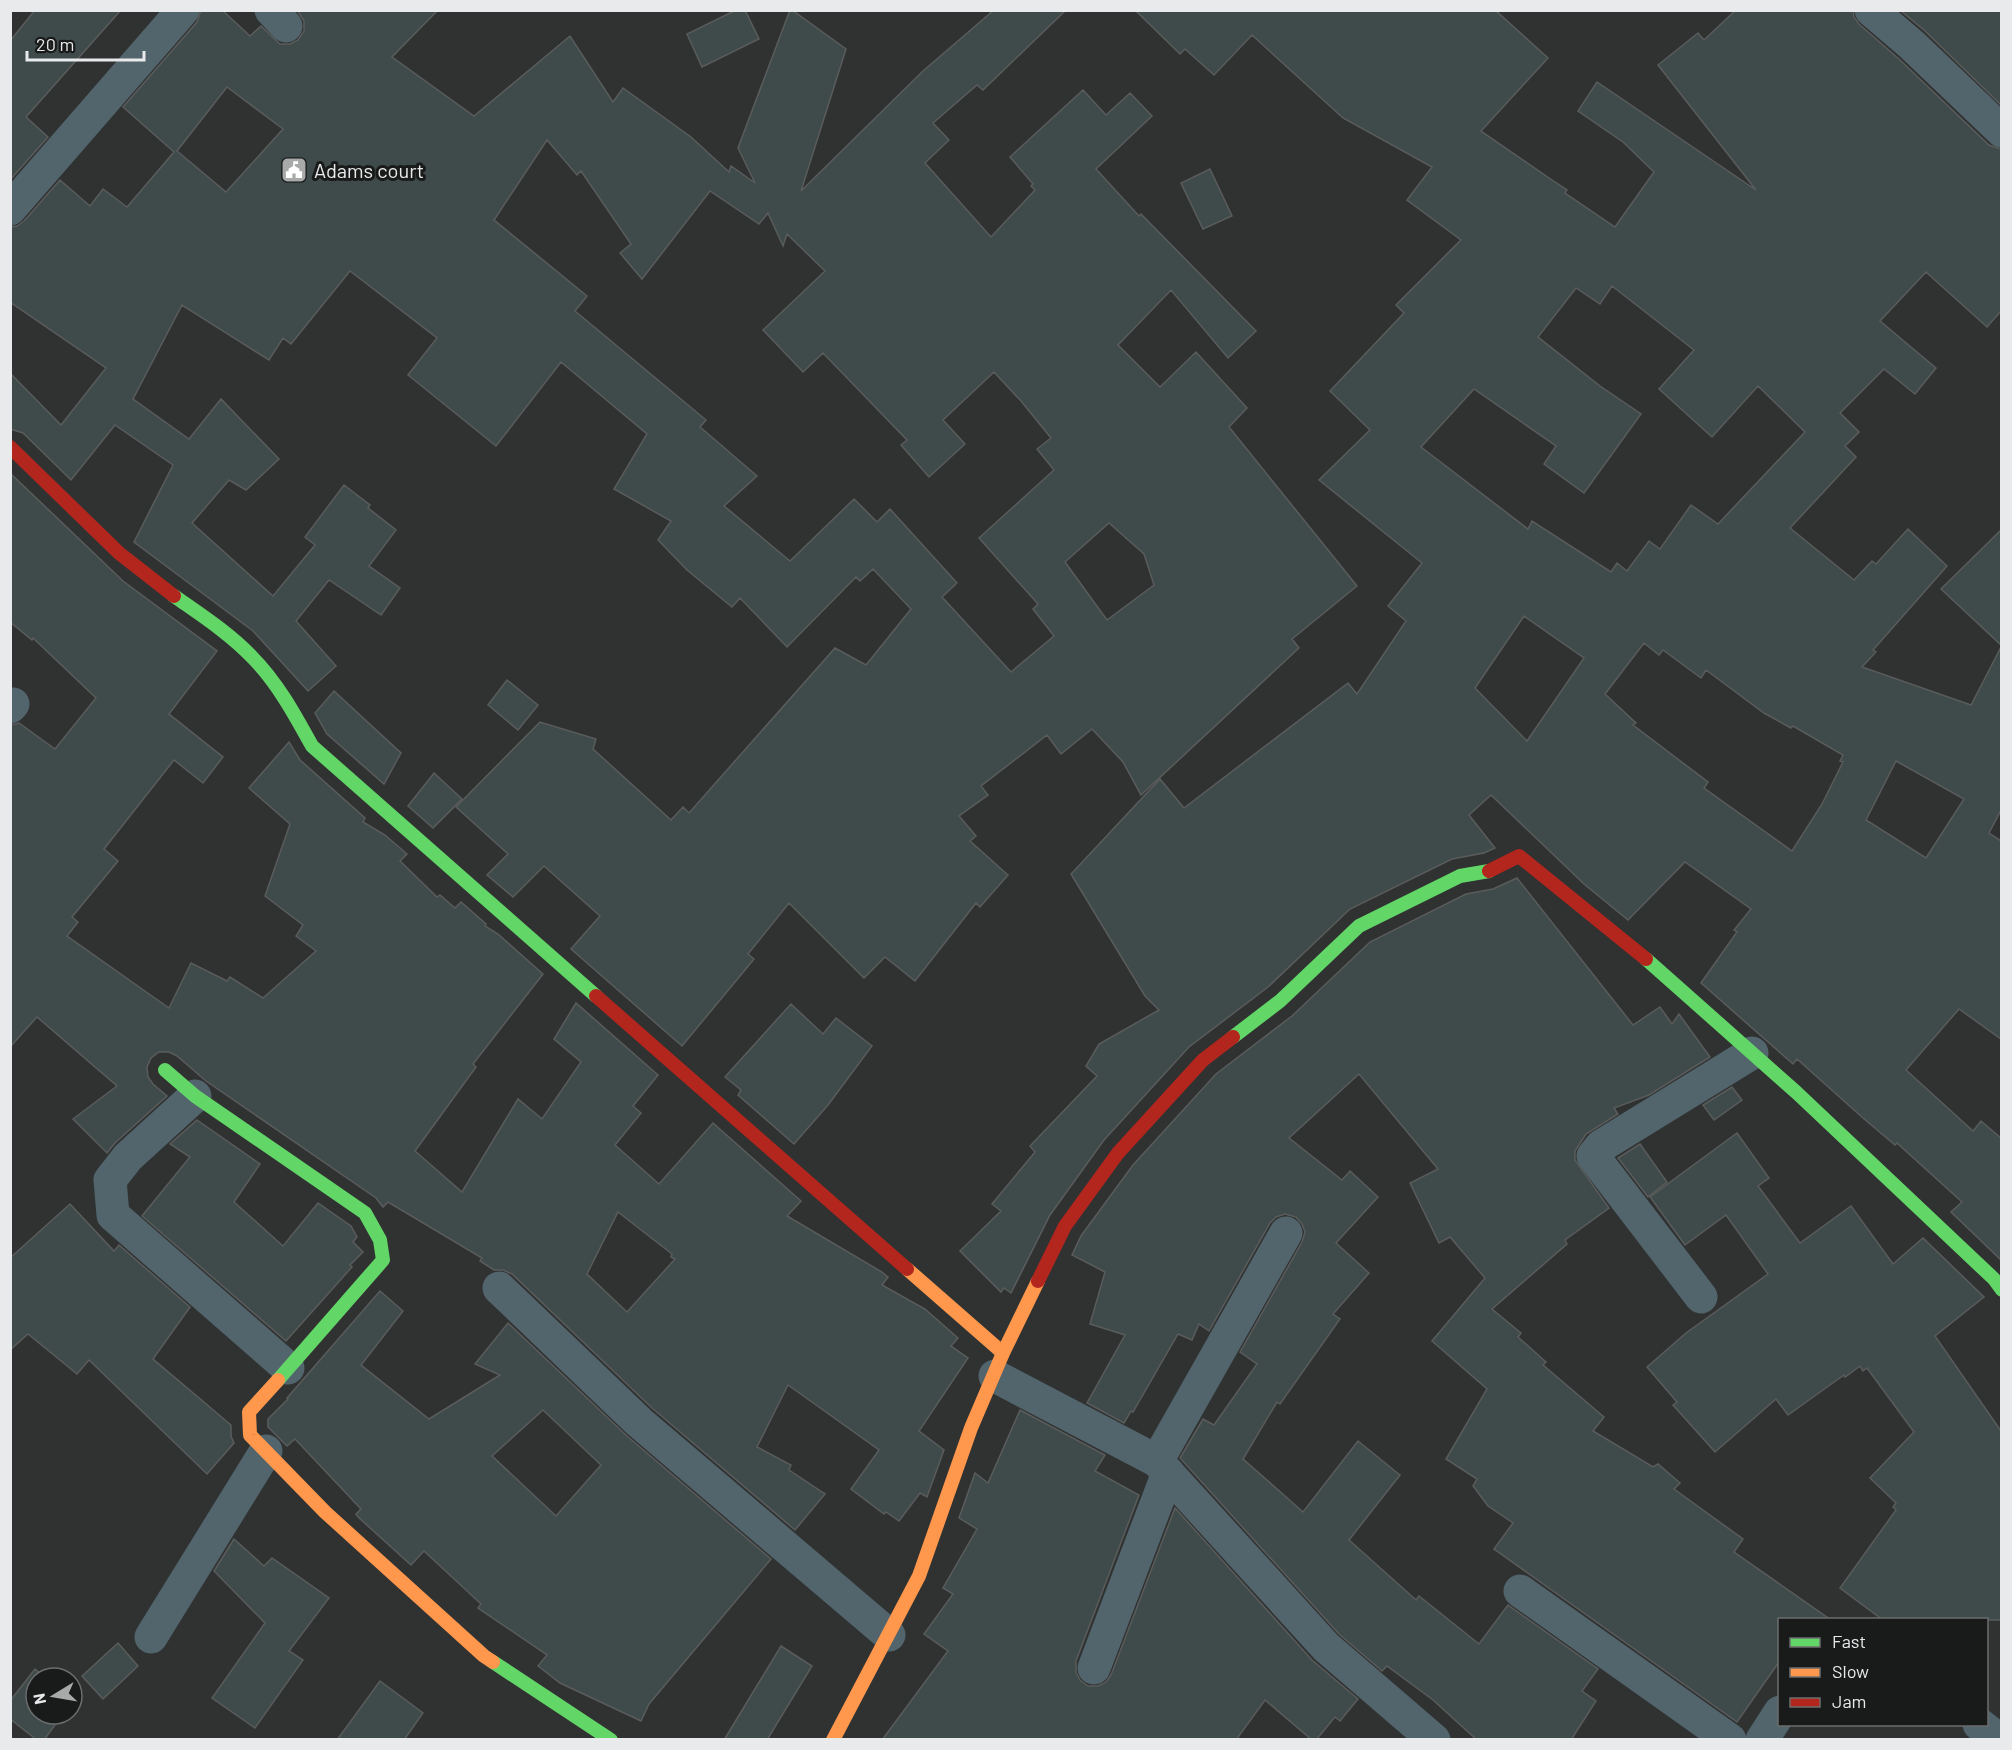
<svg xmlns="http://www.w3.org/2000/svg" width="2012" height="1750" font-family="Barlow,sans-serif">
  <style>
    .building { fill: #3f4b4a; stroke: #5a5c5c; stroke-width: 1.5; fill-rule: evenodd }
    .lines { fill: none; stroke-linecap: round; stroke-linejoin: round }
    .street { stroke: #52646c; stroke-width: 33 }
    .fast { stroke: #63d668; stroke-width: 14 }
    .slow { stroke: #ff974d; stroke-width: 14 }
    .jam { stroke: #b3261e; stroke-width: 14 }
    .labels { text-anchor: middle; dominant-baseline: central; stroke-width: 6; stroke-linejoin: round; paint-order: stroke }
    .poi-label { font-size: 20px; fill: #e8eaeb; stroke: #191a1a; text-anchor: start }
  </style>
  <rect width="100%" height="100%" fill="#303232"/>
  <g class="building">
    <path d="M35,10H121L26,117L48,137L10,180V41Z"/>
    <path d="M201,10H222L250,36L261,26L280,44H290L298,40L304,31V21L297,10H438L392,57L474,116L570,36L613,102L623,88L691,137L729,172L731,166L755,183L738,148L790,10H792L846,49L801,191L923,71L994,10H1066L983,90L977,85L933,123L949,140L925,163L991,237L1035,190L1031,186L1033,184L1010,157L1083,90L1106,115L1130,93L1152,116L1096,169L1139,216L1141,214L1256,331L1228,358L1171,290L1118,345L1160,387L1196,352L1247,408L1229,427L1357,586L1292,639L1299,648L1141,795L1123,762L1092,729L1061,754L1047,735L981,786L988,795L959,816L976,836L970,841L1008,875L980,907L976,903L915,981L885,957L864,978L789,903L748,954L754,959L682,1046L571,949L600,916L544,866L513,897L487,875L508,854L456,807L540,722L596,739L593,749L671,820L683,807L689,813L835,648L866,665L911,609L873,569L860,581L856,577L787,647L740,598L732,607L687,570L658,540L671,521L614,489L647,434L561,362L496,446L408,375L437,338L350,271L291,344L283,338L269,360L182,305L133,399L189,439L221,399L279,459L246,490L229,480L192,523L273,596L315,545L305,537L344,485L370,505L368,508L396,530L369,566L400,588L381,615L329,580L296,621L336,666L308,691L253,631L134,542L173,465L115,425L71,480L23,433L10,429V373L61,425L106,368L10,302V227L17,226L24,221L60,180L90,206L103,189L127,207L174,152L123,107L197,22ZM227,87L283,129L226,192L177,151ZM547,140L577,175L581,171L631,244L620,253L642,279L710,191L759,224L768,213L783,246L787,234L825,271L763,330L803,372L823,353L907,440L901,445L929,477L965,444L943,420L994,372L1021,401L1051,438L1037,449L1054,470L979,538L1038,604L1033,609L1054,636L1011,672L942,597L957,583L890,509L877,522L854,499L790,561L724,506L757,476L700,427L706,420L575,311L587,296L494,220ZM1109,523L1144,554L1154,585L1107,620L1065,562Z"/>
    <path d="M736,10H745L759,39L702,67L687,34Z"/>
    <path d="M1135,10H1495L1548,58L1481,131L1552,180L1567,190L1565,193L1615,227L1654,172L1623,142L1578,111L1597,82L1756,190L1658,65L1698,33L1704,40L1736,10H1853L1854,17L1859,24L1899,59L1989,145L2001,149V311L1987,327L1926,272L1880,321L1936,368L1915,394L1884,369L1840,413L1859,432L1845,446L1856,457L1790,528L1854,580L1872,561L1876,564L1908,529L1947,566L1873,650L1876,652L1862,667L1971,705L2001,647V810L1989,833L2001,841V1039L1959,1009L1906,1070L1973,1131L1981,1121L2001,1138V1260L1951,1212L1962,1202L1897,1143L1895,1145L1863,1118L1797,1059L1793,1064L1701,983L1737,932L1734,930L1751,909L1685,862L1628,920L1584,884L1491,795L1469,815L1495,848L1484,853L1452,859L1350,909L1268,987L1189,1047L1104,1140L1050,1215L1011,1293L1004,1288L1001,1292L960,1251L1001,1211L992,1204L1035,1152L1030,1146L1097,1076L1086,1066L1099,1044L1159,1010L1145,996L1071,874L1160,779L1184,808L1348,683L1357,694L1406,621L1388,606L1422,563L1319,480L1370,430L1330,391L1404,313L1396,305L1461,240L1407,200L1432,167L1343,118L1252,35L1214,75L1185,49L1180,54ZM1612,286L1694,350L1659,389L1712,437L1758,386L1805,432L1718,524L1691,505L1660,549L1649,541L1627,571L1617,563L1611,572L1532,521L1528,529L1421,447L1474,389L1556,446L1544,464L1584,493L1641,414L1600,386L1538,337L1576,288L1600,304ZM1524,616L1584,658L1527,741L1475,688ZM1644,643L1659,655L1663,650L1701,678L1706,670L1764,713L1791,728L1793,726L1843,755L1840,761L1843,762L1822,804L1792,851L1704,788L1708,782L1633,725L1636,723L1605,694ZM1896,761L1964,799L1926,858L1866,820Z"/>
    <path d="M1900,10H2001V105L1925,31Z"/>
    <path d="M1210,169L1232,216L1203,229L1181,183Z"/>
    <path d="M10,473L123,581L217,651L169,714L223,757L203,783L174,760L104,849L118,861L72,917L78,922L67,936L169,1008L191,963L227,981L230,977L263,998L316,951L296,936L303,925L265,896L290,824L249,788L289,742L300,760L365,818L363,822L385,835L407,854L400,861L437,897L440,895L455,908L461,902L486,924L485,926L498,934L543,974L473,1064L476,1067L415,1151L462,1192L518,1099L542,1119L581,1062L554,1039L576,1003L658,1075L633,1106L641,1113L615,1145L659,1184L713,1123L801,1201L787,1216L882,1272L888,1277L882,1285L925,1309L958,1338L951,1346L968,1358L919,1431L944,1450L927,1497L920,1493L899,1521L886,1512L884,1514L851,1489L879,1450L788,1385L757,1447L791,1465L789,1470L825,1494L795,1530L652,1408L512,1274L503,1270H494L480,1261L482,1258L388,1202L383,1207L376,1198L206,1081L177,1056L169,1052H159L151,1058L147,1067L148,1077L153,1084L167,1096L115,1143L107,1153L73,1119L117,1086L37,1017L10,1047V725L19,723L55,749L96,698L33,638L32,640L10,622ZM618,1212L672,1254L671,1257L675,1259L627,1312L587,1274Z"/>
    <path d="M2001,530V645L1941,589Z"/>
    <path d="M507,680L538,705L518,730L488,705Z"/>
    <path d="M334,691L401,753L384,784L327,734L315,713Z"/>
    <path d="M434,773L462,799L433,828L408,806Z"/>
    <path d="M1517,878L1633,1025L1660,1007L1672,1024L1679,1014L1710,1057L1649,1095L1614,1108L1618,1114L1586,1134L1575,1151V1160L1609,1208L1565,1240L1567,1244L1492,1309L1521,1333L1518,1337L1546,1362L1543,1365L1604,1417L1593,1431L1653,1467L1658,1464L1680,1483L1674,1489L1743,1539L1734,1552L1831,1620H1779V1662L1737,1722L1494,1549L1513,1523L1488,1506L1473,1486L1477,1479L1446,1459L1487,1389L1432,1341L1485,1278L1450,1237L1439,1243L1410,1183L1438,1169L1359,1074L1289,1138L1342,1180L1350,1171L1378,1197L1336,1243L1369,1273L1333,1314L1340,1319L1280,1404L1277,1402L1243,1459L1303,1512L1358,1441L1400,1475L1349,1540L1416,1600L1419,1596L1479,1644L1508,1605L1598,1669L1582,1691L1596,1701L1571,1740H1477L1433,1700L1387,1666L1382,1671L1339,1634L1180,1458L1203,1419L1214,1425L1257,1364L1240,1352L1302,1242L1305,1232L1302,1224L1296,1217L1285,1214L1276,1217L1270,1223L1209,1331L1199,1324L1192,1340L1178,1334L1133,1412L1131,1411L1124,1423L1087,1403L1125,1335L1090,1324L1105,1272L1072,1255L1081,1236L1133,1165L1216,1074L1292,1016L1370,942L1466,894L1493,889Z"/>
    <path d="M791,1004L823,1034L836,1018L872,1046L828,1105L794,1144L738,1095L741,1090L725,1077Z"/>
    <path d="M1732,1087L1742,1100L1714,1120L1703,1105Z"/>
    <path d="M197,1120L260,1164L234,1202L283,1246L318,1203L351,1226L357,1237L353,1242L363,1252L350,1265L352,1267L286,1341L142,1216L190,1157L170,1144Z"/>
    <path d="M1737,1133L1769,1178L1758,1186L1800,1243L1851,1206L1893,1264L1923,1238L1984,1297L1935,1336L2001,1431V1620H1883L1840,1588L1896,1510L1893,1507L1896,1503L1870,1478L1914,1432L1867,1368L1863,1371L1860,1366L1845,1377L1844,1375L1788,1415L1776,1399L1715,1452L1673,1405L1677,1402L1647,1367L1686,1333L1768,1274L1726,1215L1685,1245L1650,1197Z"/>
    <path d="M1640,1144L1667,1182L1648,1197L1618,1158Z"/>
    <path d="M70,1204L114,1251L119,1245L190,1307L153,1359L231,1425V1436L234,1443L207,1474L89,1360L77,1374L28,1334L10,1350V1258Z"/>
    <path d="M380,1291L403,1311L361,1365L429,1419L500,1375L475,1364L508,1323L627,1436L771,1559L649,1704L641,1721L560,1683L538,1666L547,1655L478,1608L481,1604L424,1551L411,1565L358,1517L356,1514L361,1509L295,1439L287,1446L268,1427V1419L288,1399L287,1398ZM543,1410L601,1465L556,1516L492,1456Z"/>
    <path d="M1020,1410L1105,1455L1095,1471L1139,1495L1076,1661V1672L1080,1680L1088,1686H1098L1106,1682L1111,1675L1175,1508L1312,1660L1358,1699L1340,1721L1335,1717L1316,1740H1312L1265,1700L1236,1740H882L948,1651L924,1634L953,1594L943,1588L977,1529L959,1518L975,1473L988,1483Z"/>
    <path d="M234,1539L264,1566L272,1558L329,1598L289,1651L303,1660L255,1728L212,1698L265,1623L214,1571Z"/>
    <path d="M118,1643L138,1666L103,1699L82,1676Z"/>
    <path d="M781,1646L812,1666L767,1740H724Z"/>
    <path d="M35,1669L46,1678H36V1714H63L44,1740H37L10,1719V1701Z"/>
    <path d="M380,1681L423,1713L404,1740H337Z"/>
  </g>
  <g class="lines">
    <g class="street">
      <path d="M271,10L286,26"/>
      <path d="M1871,10L1912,45L2002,131"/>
      <path d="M10,209L183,10"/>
      <path d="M10,707L13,704"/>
      <path d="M195,1096L128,1157L110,1180L113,1215L288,1368"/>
      <path d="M499,1288L639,1422L889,1635"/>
      <path d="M1701,1297L1593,1156L1601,1146L1752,1053"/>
      <path d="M995,1376L1157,1461L1326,1647L1434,1740"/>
      <path d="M1157,1461L1286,1233"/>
      <path d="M1520,1591L1730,1740"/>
      <path d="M151,1637L266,1451"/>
      <path d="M1094,1668L1168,1473"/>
      <path d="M1979,1724L1998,1739"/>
      <path d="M1762,1740L1780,1712"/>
    </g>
    <g class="fast">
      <path d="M174,596C201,615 229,633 252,657C277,682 295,715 312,746L596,996"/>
      <path d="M1646,959L1796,1092L1994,1279L2002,1290"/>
      <path d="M1233,1037L1280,1001L1359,926L1460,876L1489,871"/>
      <path d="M165,1070L195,1096L365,1213L380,1240L383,1260L278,1380"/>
      <path d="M493,1662L611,1740"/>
    </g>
    <g class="slow">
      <path d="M907,1269L1003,1353"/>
      <path d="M278,1380L249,1412L250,1435L325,1512L484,1656L493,1662"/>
      <path d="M833,1740L919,1576L971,1428L1003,1353L1038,1281"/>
    </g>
    <g class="jam">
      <path d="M10,447L119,553L174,596"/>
      <path d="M1489,871L1519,856L1646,959"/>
      <path d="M596,996L907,1269"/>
      <path d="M1038,1281L1065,1226L1118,1153L1203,1060L1233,1037"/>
    </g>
  </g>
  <defs>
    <g id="civic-square" transform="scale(1.35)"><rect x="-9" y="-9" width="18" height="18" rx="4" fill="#a8aaaa" stroke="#191a1a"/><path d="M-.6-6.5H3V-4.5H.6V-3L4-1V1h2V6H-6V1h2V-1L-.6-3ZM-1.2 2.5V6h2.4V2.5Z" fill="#fff"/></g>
  </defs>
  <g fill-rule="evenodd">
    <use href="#civic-square" x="294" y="170"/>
  </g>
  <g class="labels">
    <g class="poi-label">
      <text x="314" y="170">Adams court</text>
    </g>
  </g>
  <rect width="2012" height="1750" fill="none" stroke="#e8eaeb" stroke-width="24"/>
  <rect x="1778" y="1618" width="210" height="108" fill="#191a1a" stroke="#6c6d6e" stroke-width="1.5"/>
  <rect x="1790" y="1638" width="30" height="9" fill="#63d668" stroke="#6c6d6e" stroke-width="1.5"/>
  <text x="1832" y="1648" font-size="18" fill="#e8eaeb">Fast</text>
  <rect x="1790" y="1668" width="30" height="9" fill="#ff974d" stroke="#6c6d6e" stroke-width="1.5"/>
  <text x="1832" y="1678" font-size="18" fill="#e8eaeb">Slow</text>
  <rect x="1790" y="1698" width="30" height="9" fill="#b3261e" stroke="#6c6d6e" stroke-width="1.5"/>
  <text x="1832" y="1708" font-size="18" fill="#e8eaeb">Jam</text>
  <g transform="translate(54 1696) rotate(259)"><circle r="28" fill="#191a1a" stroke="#6c6d6e" stroke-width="1.5"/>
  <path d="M0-4.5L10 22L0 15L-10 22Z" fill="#a8aaaa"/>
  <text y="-9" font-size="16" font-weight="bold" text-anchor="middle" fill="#e8eaeb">N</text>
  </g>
  <path d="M27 51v9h117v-9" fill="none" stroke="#e8eaeb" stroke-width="3"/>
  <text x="36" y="51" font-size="18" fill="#e8eaeb" stroke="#191a1a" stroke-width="4.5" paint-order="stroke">20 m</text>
</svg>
